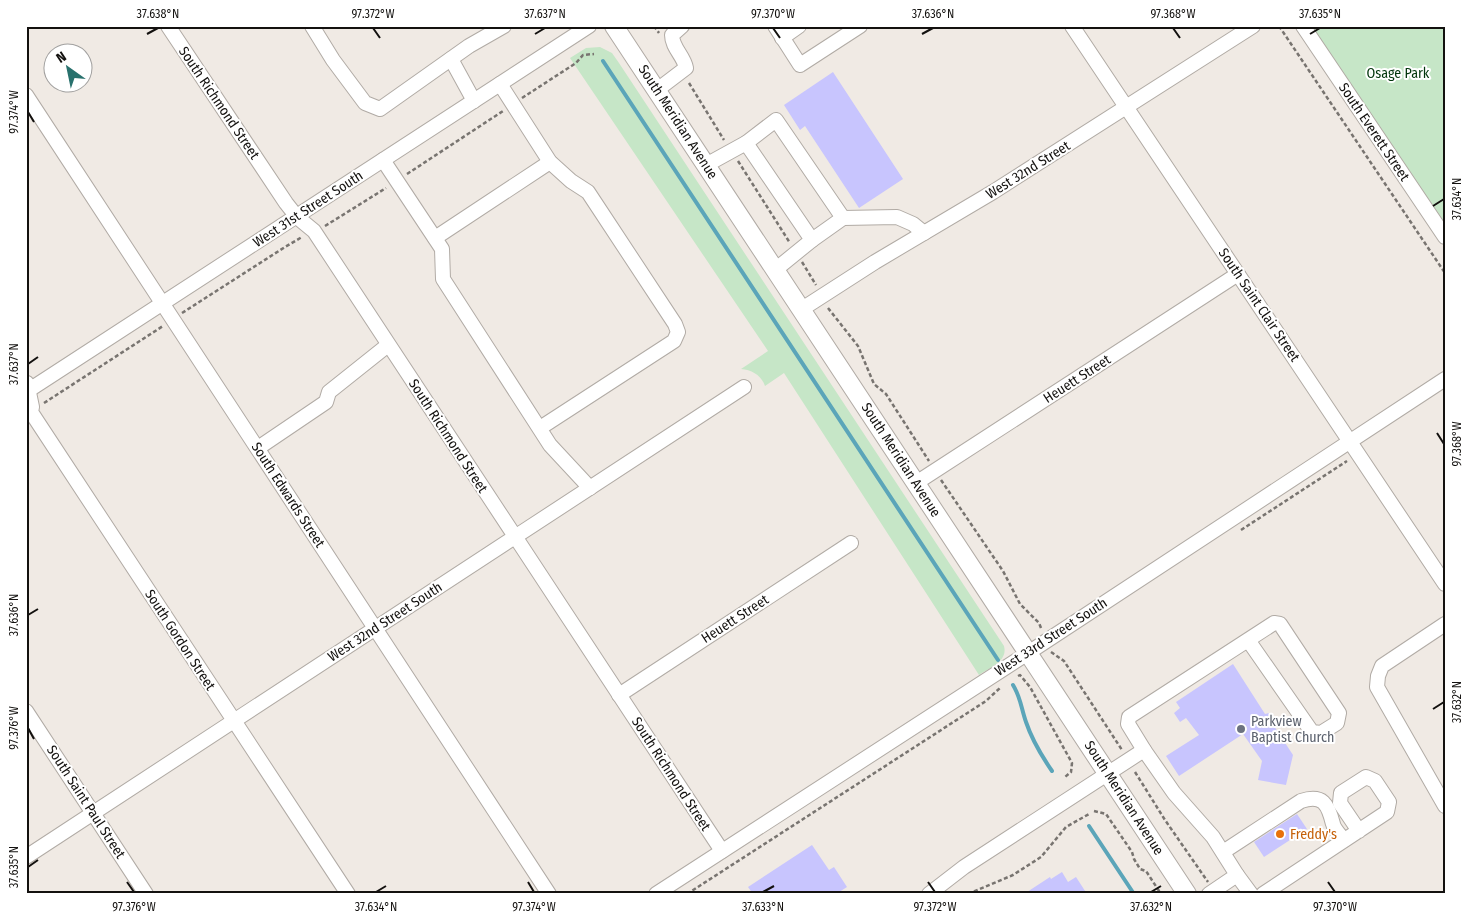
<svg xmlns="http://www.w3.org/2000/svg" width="1471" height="920" font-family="'Fira Sans Condensed',sans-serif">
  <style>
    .green { fill: #c6e6c7 }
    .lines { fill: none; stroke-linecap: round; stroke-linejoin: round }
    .stream { stroke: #5ba5b9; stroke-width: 4 }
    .building { fill: #c8c5fe }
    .minor-casing { stroke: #b1aba5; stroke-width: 16 }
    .major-casing { stroke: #b1aba5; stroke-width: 20 }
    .path { stroke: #787470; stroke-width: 2.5; stroke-dasharray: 4 2.5; stroke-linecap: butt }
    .minor { stroke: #fff; stroke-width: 14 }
    .major { stroke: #fff; stroke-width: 18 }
    .ticks { fill: none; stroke: #13110f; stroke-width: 2 }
    .worship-dot { fill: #6b7280; stroke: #fff; stroke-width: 2 }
    .food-dot { fill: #e8710a; stroke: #fff; stroke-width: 2 }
    .labels { text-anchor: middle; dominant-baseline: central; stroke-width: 4; stroke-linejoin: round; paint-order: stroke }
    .park-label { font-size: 14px; fill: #00350b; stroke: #fff }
    .street-label { font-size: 14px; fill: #13110f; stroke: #fff }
    .worship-label { font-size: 14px; fill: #5b616d; stroke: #fff; text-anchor: start }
    .food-label { font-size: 14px; fill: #c56008; stroke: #fff; text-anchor: start }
    .neatline { fill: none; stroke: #13110f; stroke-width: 2 }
    .ticks-label { font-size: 12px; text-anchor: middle; fill: #13110f }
  </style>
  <rect width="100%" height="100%" fill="#f0eae4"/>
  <g class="green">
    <path d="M1311,26H1445V228Z"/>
    <path d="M600,47L612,53L619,63L1004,646C1008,661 991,667 979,675L784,373L765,386C761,375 752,370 741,369L768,351L570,58L586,48Z"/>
  </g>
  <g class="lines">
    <g class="stream">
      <path d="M603,61L998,660"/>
      <path d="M1013,685C1021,698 1021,708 1026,722C1032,740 1041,755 1052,771"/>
      <path d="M1089,826L1134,894"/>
    </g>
  </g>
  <g class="building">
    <path d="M833,72L903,179L859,208L805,126L800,130L784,105Z"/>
    <path d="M1233,664L1265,714L1269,713L1274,721L1272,723L1293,755L1286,785L1258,780L1262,761L1243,734L1179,776L1166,756L1199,735L1186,718L1180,722L1174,713L1180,708L1176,702Z"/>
    <path d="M1297,814L1307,829L1264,857L1254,842Z"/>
    <path d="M812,845L829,870L834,867L847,887L836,894H753L748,887Z"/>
    <path d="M1062,872L1068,882L1076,877L1087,894H1024L1050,877L1051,879Z"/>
  </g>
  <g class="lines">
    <g class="minor-casing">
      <g id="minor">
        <path d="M168,26L286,203L297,217L314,231L722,851"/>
        <path d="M312,26L333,60L365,103L380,109L469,46L504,26"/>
        <path d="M775,26L800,65L860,26"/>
        <path d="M1072,26L1445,584"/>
        <path d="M1303,26L1445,237"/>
        <path d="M782,38L799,26"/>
        <path d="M451,59L474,101"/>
        <path d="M500,84L550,162L571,181L588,192L675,324L678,332L674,341L540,428"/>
        <path d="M657,90L686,68C684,56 672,48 672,35L682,26"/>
        <path d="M26,95L549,894"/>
        <path d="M746,143L776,120L843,218"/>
        <path d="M383,160L442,249L443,279L550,445L590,488"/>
        <path d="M706,165L746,143L812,240L775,270"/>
        <path d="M435,238L550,162"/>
        <path d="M812,240L843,218L897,217L913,224L924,233"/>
        <path d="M802,309L875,262L993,192L1253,26"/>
        <path d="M27,383L32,407L31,412L348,894"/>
        <path d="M26,392L589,26"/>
        <path d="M258,448L326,402L329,392L388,345"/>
        <path d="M916,483L1238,274"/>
        <path d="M1445,624L1382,666L1378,676L1377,687L1445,806"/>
        <path d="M619,695L851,543"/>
        <path d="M26,711L146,894"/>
        <path d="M1144,750L1128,724L1129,717L1274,623L1280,624L1339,713L1337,723L1321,733L1312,732L1248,640"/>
        <path d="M1223,852L1301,801C1323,794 1328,804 1333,824C1334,829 1341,836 1344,840"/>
        <path d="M26,857L744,387"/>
        <path d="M1237,875L1251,894"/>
        <path d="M656,894L1028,653L1445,379"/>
        <path d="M929,894L964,867L1144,750L1174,793L1213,837L1237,875L1209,894"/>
        <path d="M1263,894L1387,812L1389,802L1375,781L1366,777L1341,793L1340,803L1359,831"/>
      </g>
    </g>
    <g class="major-casing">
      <path id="major" d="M614,26L1187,894"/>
    </g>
    <g class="path">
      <path d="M654,26L659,33"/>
      <path d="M1279,26L1445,273"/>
      <path d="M689,83L724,140"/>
      <path d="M522,98L576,63L583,55L594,54"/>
      <path d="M738,161L790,243"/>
      <path d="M407,174L503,111"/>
      <path d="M325,226L386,188"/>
      <path d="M802,262L816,285"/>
      <path d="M828,308L858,346L874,384L886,394L929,461"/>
      <path d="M182,313L285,247L302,237"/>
      <path d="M44,403L163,326"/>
      <path d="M941,480L1003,571L1020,604L1039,623L1041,628"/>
      <path d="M1241,530L1347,461"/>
      <path d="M1051,652L1064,661L1122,750"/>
      <path d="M1018,676L1020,675L1030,687L1072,763L1071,772L1065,777"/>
      <path d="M1135,772L1165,820L1208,882"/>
      <path d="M1094,811L1106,814L1132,852L1134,859L1140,869L1146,871L1161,894"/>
      <path d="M687,894L986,701L1001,687"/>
      <path d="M968,894L1013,875L1041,857L1066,827L1089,814"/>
    </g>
    <use href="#minor" class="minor"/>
    <use href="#major" class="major"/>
  </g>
  <path class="ticks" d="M373,28L380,38M773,28L780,38M1173,28L1180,38M147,34L158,28M535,34L545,28M922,34L933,28M1310,34L1320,28M28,112L34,122M1433,206L1444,199M28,364L38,357M1437,433L1444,444M28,615L38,609M1433,709L1444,702M28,728L34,739M28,867L38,860M127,882L134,892M528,882L534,892M928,882L935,892M1328,882L1335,892M376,892L386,886M763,892L774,886M1151,892L1161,886"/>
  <circle class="worship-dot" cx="1241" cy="729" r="5"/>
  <circle class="food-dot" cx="1280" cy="834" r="5"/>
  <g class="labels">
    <g class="park-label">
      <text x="1398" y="73">Osage Park</text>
    </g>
    <g class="street-label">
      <text transform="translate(219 103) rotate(56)">South Richmond Street</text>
      <text transform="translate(678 122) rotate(57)">South Meridian Avenue</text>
      <text transform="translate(1374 132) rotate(56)">South Everett Street</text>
      <text transform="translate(1028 170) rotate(-32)">West 32nd Street</text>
      <text transform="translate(308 209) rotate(-33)">West 31st Street South</text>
      <text transform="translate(1259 305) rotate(56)">South Saint Clair Street</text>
      <text transform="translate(1077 379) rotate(-33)">Heuett Street</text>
      <text transform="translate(448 436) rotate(57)">South Richmond Street</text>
      <text transform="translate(901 460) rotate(57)">South Meridian Avenue</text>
      <text transform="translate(288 495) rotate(57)">South Edwards Street</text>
      <text transform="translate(735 619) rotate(-33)">Heuett Street</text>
      <text transform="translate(385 622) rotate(-33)">West 32nd Street South</text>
      <text transform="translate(1051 637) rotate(-33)">West 33rd Street South</text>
      <text transform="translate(180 640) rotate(57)">South Gordon Street</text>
      <text transform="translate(671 774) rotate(57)">South Richmond Street</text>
      <text transform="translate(1124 798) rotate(57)">South Meridian Avenue</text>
      <text transform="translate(86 802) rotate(57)">South Saint Paul Street</text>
    </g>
    <g class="worship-label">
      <text x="1251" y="721">Parkview<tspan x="1251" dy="16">Baptist Church</tspan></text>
    </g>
    <g class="food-label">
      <text x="1290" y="834">Freddy's</text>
    </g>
  </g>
  <rect width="1471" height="920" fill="none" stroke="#ffffff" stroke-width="55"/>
  <g transform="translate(68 68) rotate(327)"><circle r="24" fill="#ffffff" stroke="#a1a09f"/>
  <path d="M0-4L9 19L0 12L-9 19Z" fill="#28716d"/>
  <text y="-8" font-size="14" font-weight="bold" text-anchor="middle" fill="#13110f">N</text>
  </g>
  <rect x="28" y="28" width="1416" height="864" class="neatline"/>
  <g class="ticks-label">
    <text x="158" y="18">37.638°N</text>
    <text x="373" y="18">97.372°W</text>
    <text x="545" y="18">37.637°N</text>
    <text x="773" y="18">97.370°W</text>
    <text x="933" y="18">37.636°N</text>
    <text x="1173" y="18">97.368°W</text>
    <text x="1320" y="18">37.635°N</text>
    <text transform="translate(14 112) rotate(-90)" y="4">97.374°W</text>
    <text transform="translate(1457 199) rotate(-90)" y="4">37.634°N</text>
    <text transform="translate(14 364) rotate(-90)" y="4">37.637°N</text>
    <text transform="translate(1457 444) rotate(-90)" y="4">97.368°W</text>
    <text transform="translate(14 615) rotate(-90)" y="4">37.636°N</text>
    <text transform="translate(1457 702) rotate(-90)" y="4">37.632°N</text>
    <text transform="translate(14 728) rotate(-90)" y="4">97.376°W</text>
    <text transform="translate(14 867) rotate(-90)" y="4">37.635°N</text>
    <text x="134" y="911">97.376°W</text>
    <text x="376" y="911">37.634°N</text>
    <text x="534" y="911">97.374°W</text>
    <text x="763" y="911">37.633°N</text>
    <text x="935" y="911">97.372°W</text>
    <text x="1151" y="911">37.632°N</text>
    <text x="1335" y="911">97.370°W</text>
  </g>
</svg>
